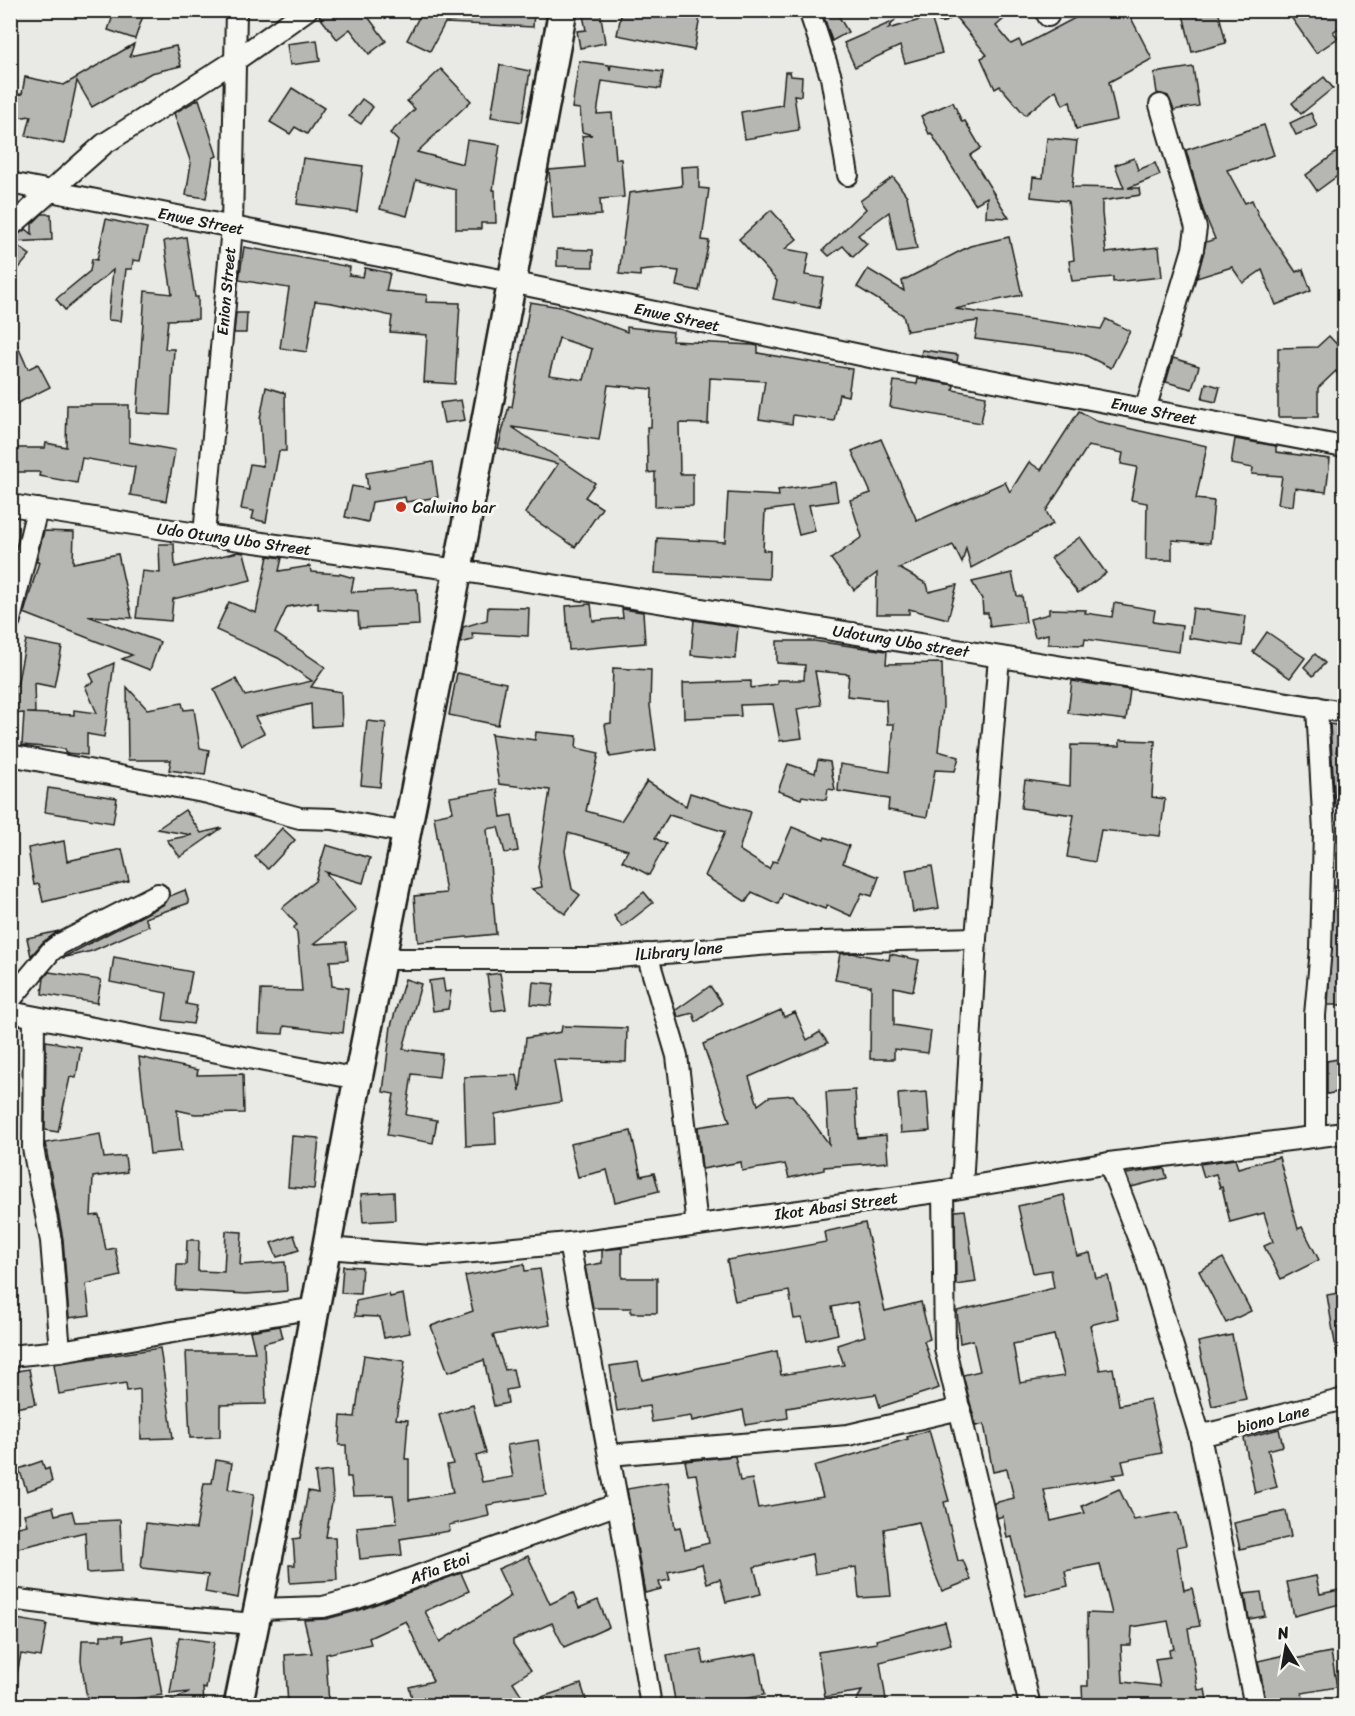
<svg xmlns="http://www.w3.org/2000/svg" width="1355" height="1716" font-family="Sriracha,sans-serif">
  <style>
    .building { fill: #b6b6b3; stroke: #1c1c1c; stroke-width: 1.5; fill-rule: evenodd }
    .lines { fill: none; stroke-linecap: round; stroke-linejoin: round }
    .street-casing { stroke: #1c1c1c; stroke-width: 24 }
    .secondary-casing { stroke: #1c1c1c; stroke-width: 32 }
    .street { stroke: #f6f6f2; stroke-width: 20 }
    .secondary { stroke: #f6f6f2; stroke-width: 27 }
    .poi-dot { fill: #c8321e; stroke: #f6f6f2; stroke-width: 2 }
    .labels { text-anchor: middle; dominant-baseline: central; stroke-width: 6; stroke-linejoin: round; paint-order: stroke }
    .street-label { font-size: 16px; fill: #1c1c1c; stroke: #f6f6f2 }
    .poi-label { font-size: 16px; fill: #1c1c1c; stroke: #f6f6f2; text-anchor: start }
  </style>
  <rect width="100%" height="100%" fill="#e9e9e5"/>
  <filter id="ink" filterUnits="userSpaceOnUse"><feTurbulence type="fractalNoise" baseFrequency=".0167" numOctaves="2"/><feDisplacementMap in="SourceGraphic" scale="12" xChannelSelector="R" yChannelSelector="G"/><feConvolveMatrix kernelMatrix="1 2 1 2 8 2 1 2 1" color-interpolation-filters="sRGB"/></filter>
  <g filter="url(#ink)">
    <g class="building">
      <path d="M115,10H145L135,39L108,30Z"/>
      <path d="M326,10H363L386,41L369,54L350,29L337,39L319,16Z"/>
      <path d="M419,10H534L533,27L445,23L430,51L407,40L419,17Z"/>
      <path d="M582,10H600L605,43L580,48L577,31L586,30Z"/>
      <path d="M622,10H665L700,17L694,50L617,35Z"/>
      <path d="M835,10L848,32L832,41L822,11Z"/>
      <path d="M954,10H1014L996,26L1011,44L1019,40L1022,46L1090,10H1127L1152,59L1109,82L1117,120L1076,129L1070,101L1063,105L1056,90L1025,115L1000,86L995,89L981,58L987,55L953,14Z"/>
      <path d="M1182,10H1218L1226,43L1192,52Z"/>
      <path d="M1286,10H1318L1323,17L1333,10H1344V24L1333,32L1338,38L1316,53Z"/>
      <path d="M931,17L942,53L905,63L900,46L855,67L844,43L894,21L888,29Z"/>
      <path d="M317,40L320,61L290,65L287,44Z"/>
      <path d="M134,44L130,56L176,46L181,66L151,73L92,107L77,81L64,144L26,136L31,116L10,119V95L22,94L25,77L64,85Z"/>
      <path d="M579,61L609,65L610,71L611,65L663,72L660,89L602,81L597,114L612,113L616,159H621L624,197L600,199L601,215L553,218L549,170L585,167L582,136L592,135L582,132L580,109L572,108Z"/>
      <path d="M500,65L530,71L522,122L491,117Z"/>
      <path d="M1193,67L1199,106L1174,110L1168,96L1157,93L1154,73Z"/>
      <path d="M441,69L471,101L417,152L463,164L467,140L500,145L493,190H495L496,223H481V229H456V190L416,180L407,216L380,209L398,141L390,133L415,109L407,101Z"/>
      <path d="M785,72H790L791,76L802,77L801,96L794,95L799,130L745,139L741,112L782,105Z"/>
      <path d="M1324,77L1333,88L1301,114L1292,103Z"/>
      <path d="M292,88L324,108L307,134L295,127L290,134L270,122Z"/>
      <path d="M199,99L217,156L213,158L206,198L186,195L191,163L174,113Z"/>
      <path d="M362,99L373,107L361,124L349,116Z"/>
      <path d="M953,102L962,122L965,121L981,148L970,155L1009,218L986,217L987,197L975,204L931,133L929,134L921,116Z"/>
      <path d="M1311,113L1317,126L1296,135L1290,123Z"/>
      <path d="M1264,125L1274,155L1227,170L1245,203L1252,200L1260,219L1296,272L1303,269L1311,291L1276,305L1262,270L1243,283L1232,267L1197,278L1206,242L1215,239L1203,210L1186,150Z"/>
      <path d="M1047,138L1077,141L1072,187L1124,188L1115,165L1134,158L1138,170L1155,163L1160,175L1128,188H1139L1140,195L1102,201V213L1106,253L1159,247L1162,277L1113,282V277L1072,281L1069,261L1074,260L1068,201L1031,197L1033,177L1043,178Z"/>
      <path d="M1344,147V171L1317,191L1306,175Z"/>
      <path d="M303,158L363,166L357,212L297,204Z"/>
      <path d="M699,166V188L709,189L702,240L709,241L699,291L676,286L679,271L660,269L640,271V276L619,274L629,193L682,186L681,167Z"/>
      <path d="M893,177L907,196L917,249L897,252L889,212L858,235L867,244L853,257L843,246L829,256L823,250L866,209L860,201Z"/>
      <path d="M771,210L797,239L785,249L809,253L805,275L824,278L819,308L773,299L777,281L739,239Z"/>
      <path d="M42,214H51L52,240L12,242L30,255L10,279V239L26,229L32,234V224Z"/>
      <path d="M106,219L147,228L140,261L133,260L132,269H126L120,321L108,320L113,270L65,310L56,299L90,271L92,259L97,260Z"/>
      <path d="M186,237L195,297H198V319L168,320L165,349H174L170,415L137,413L145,291L172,294L164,241Z"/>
      <path d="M1009,237L1022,295L955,309L1101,329L1106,319L1130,331L1111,368L1081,353L975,339L978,321L907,331L903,315L857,287L868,269L904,291L902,281L970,246Z"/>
      <path d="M244,247L350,267L349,275L363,277L365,268L390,273L386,291L427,295L426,302L460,303L455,384L424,382L427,335L390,332L392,316L332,303L315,301L307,352L280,348L289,288L239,280Z"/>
      <path d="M557,249L593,250V267L557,266Z"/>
      <path d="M530,302L560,307L627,332V327L673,332L672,341L753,345L758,346V353L852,369L848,396L839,394L834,421L793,415L792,424L759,419L765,381L710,378L708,424L679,423L680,474H693V506L655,507V472L648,473L647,427H651L652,389L608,385L599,440L512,427L595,483L585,497L602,508L575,547L525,513L558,464L498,448L509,406L512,407ZM559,338L592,349L584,380L549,375Z"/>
      <path d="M236,313H247L246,333H234Z"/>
      <path d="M10,329L28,369L38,364L50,387L16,404L10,393Z"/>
      <path d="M1329,336L1344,352V384L1336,371L1318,388V417H1278V348L1317,347Z"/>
      <path d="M922,350L958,355L957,362L921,355Z"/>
      <path d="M1173,358L1199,366L1192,389L1166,382Z"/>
      <path d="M918,379L954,385L953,390L986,396L981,423L890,407L894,381L917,384Z"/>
      <path d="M1206,383L1220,387L1216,402L1202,399Z"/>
      <path d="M266,387L285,393L286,451H279L266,522L252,519L254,511L241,509L250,464L263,466L260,419Z"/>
      <path d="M461,400L465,420L444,423L440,403Z"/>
      <path d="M67,405H129V442L175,450L166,501L130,495L135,467L82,458L77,483L39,476L40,472H10V448H45L46,443L66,447Z"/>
      <path d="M1079,411L1096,421L1207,446L1196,499L1214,501L1210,543L1172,540V560H1146L1147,503L1131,500L1137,467L1121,464L1123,453L1088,446L1046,511L1053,524L971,568L966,548L962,563L953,545L899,568L927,584L929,592L957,585L948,619L909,609V614H876L877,573L854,590L831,559L862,537L850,500L871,493L852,451L881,439L917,521L1005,482L1010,492L1029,462L1041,470Z"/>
      <path d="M1235,439L1276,446V452L1330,459L1326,492L1295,488L1293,506L1278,504L1282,476L1252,474L1253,468L1231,464Z"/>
      <path d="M433,462L438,497L406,502L405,497L372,502L368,522L345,517L352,486L368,489L366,473Z"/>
      <path d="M835,482L838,501L809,505L815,531L799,535L792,507L765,511L763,550L770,551L769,579L655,573L657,538L725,542L728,493L779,496L778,490Z"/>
      <path d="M44,531L74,532L73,563L118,554L132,618L88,616L160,642L150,670L122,659L132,655L24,613L39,562H36Z"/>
      <path d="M1080,537L1106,573L1078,593L1051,558Z"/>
      <path d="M159,544H174L175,567L238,552L244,553L251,580L173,599L171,621L136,618L142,571L160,573Z"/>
      <path d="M268,556L282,558L279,571L310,566L311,572L340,574L354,578L351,592L417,589L419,625L359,628L358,612L318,609V602L287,607L275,633L325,667L311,687L341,692L342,725L312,727L311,704L255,717L264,733L241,745L214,690L236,679L245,696L312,681L278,658L216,630L229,602L256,613Z"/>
      <path d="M1012,573L1017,596H1022L1026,622L990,627L988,613H983L982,599L972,582Z"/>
      <path d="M1114,603L1155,610L1153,622L1182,626L1179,652L1085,639L1084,645L1048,644V634L1035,637L1030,619L1049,614V609L1086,610L1085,613L1112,617Z"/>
      <path d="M591,604L593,621L623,618L622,609L643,612L645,643L569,650L566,606Z"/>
      <path d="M488,607L529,608L528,636L472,633L473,640L460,643L463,627L487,620Z"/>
      <path d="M1193,608L1246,616L1242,646L1189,638Z"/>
      <path d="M694,620L738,627L735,659L691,655Z"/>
      <path d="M1267,632L1305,658L1290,678L1253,652Z"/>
      <path d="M26,640L62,647L54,687L34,683L35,713H27L74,715V710L97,713L85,686L94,682L90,674L114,663L104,737L87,734V755L65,753V749L22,745L24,713L10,714V686H17Z"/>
      <path d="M777,641H814L887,651L886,664L942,663L943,707L938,751L959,757L955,771L935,770L927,817L888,810L889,799L838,791L840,764L890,772L894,724H887L886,700L847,696L849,674L815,671L821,705L797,709L802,738L780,741L773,704L740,705L741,716L684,718L683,683L751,681V688L777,684V680H804L805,665L777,663Z"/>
      <path d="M1315,654L1325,663L1313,676L1304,667Z"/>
      <path d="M613,668L651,670L650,706L656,750L610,757L605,724L611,723Z"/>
      <path d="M457,673L506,683L498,725L449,715Z"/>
      <path d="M1072,681L1130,690L1126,720L1068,713Z"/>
      <path d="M127,687L147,709L182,703L184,710L194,709L200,748L209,750L205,775L169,770L171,760H128Z"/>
      <path d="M367,721L386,723L380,787L361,785Z"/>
      <path d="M1330,724L1341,726L1336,752H1344V807H1335Z"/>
      <path d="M536,732L577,736L576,748L599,753L586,811L621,821L647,781L686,806L690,793L751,812L739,850L769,869L773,861L777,862L792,827L824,840L825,837L849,846L843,863L879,877L872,896L862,893L851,916L827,905L825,909L783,893L778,904L752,892L746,902L705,876L725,832L669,815L655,838L666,844L649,875L622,861L628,850L568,833L565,851L572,889L580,895L565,914L532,889L542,887L538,867L550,790L499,784L491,734L535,740Z"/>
      <path d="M1120,740L1155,741L1152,797L1165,799L1160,836L1101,830L1095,862L1067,857L1074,815L1021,808L1025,780L1070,786L1071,745L1120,746Z"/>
      <path d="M818,760L830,762L835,790L828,789L826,800L802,796L801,799L778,791L788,764L815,773Z"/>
      <path d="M48,788L117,798L113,823L45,812Z"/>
      <path d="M497,789L501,817L512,815L518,851L505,853L498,827L487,829L496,934L418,942L414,896L446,893L434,816L453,812L450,797Z"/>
      <path d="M185,810L201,833L222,828L180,857L167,840L192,835L157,829Z"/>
      <path d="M282,828L295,840L268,869L255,857Z"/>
      <path d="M64,841L67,861L122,849L129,881L43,902L39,884L34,885L28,848Z"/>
      <path d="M326,845L370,858L363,883L325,872L356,910L314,944L346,942L348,960L330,961L332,986L348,988L343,1033L284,1026L283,1034L259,1033L261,990L302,991L297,933L293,928L297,925L282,908L315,881Z"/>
      <path d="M932,866L939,908L913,912L906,870Z"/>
      <path d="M1335,886L1344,891L1343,1005H1328Z"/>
      <path d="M185,890L189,903L145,918L149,926L92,951L62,958L163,905L170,896Z"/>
      <path d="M644,892L653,903L622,927L614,916Z"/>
      <path d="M59,931L43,942L31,956L27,938Z"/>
      <path d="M852,953L889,960L890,954L919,960L913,991L894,987V1025L931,1031L928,1053L894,1049V1059H870L871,986L835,980L840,954Z"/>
      <path d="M114,957L192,972L186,1004L197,1006L193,1024L163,1020L167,993L110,982Z"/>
      <path d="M49,972L101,980L97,1003L42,994L44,978Z"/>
      <path d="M500,973L506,1009L492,1011L487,975Z"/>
      <path d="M405,979L421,984L403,1049L442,1054L439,1077L412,1074L406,1115L437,1120L433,1143L387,1135L394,1094L383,1092L391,1026Z"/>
      <path d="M443,979L445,992L451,991L448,1009L433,1011L429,981Z"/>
      <path d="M533,982L554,984L551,1006L531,1004Z"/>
      <path d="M710,986L722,1003L696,1022L693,1013L678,1017L676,1010Z"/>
      <path d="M781,1010L784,1017L795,1012L807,1040L820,1032L828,1043L749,1077L758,1105L769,1097L793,1095L829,1144L826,1092L855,1090L858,1138L886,1135L888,1162L824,1167V1170L789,1178L785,1164L742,1171L741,1162L702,1169L698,1127L730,1122L703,1044Z"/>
      <path d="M562,1026L627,1028L626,1062L554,1060L561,1102L495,1114L496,1144L466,1146L464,1077L517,1075L520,1091L526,1038L561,1032Z"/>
      <path d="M46,1041L81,1047L76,1078L70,1077L58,1132L45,1130Z"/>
      <path d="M139,1057L198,1070L197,1075L243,1074L244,1113L195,1114L177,1110L181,1151L150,1154Z"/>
      <path d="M1344,1058V1091L1327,1094V1061Z"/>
      <path d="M927,1092L930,1131L901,1133L898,1094Z"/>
      <path d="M631,1131L641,1176L654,1173L659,1191L615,1202L607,1170L578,1177L570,1144Z"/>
      <path d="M100,1134L104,1158L125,1156L127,1172L93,1177L91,1216L99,1215L106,1250L115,1248L121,1276L86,1284L90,1315L69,1318L63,1239L45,1143Z"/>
      <path d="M292,1136L319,1138L314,1189L288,1187Z"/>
      <path d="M1279,1157L1298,1229L1302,1227L1319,1260L1281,1279L1264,1246L1273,1242L1264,1213L1230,1222L1222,1187L1220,1188L1216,1174L1204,1177L1200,1164L1235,1159L1238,1168Z"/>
      <path d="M1164,1168L1167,1178L1131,1187L1126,1174Z"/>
      <path d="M394,1192L395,1220L363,1222L361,1194Z"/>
      <path d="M1064,1195L1077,1256L1090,1253L1096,1278L1108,1276L1118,1318L1090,1325L1100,1370L1113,1368L1119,1405L1150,1399L1162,1453L1122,1461L1125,1473L1113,1475L1115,1478L1044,1490L1051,1521L1085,1513L1082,1506L1119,1489L1134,1520L1178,1512L1186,1545L1177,1547L1184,1590L1192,1588L1200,1626L1188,1628L1198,1690L1205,1689L1208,1706H1083L1082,1686H1088L1087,1613L1112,1614L1100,1564L1065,1571L1068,1586L1026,1596L1012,1537L1007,1538L1003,1516L997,1518L994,1503L1014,1498L1007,1469L993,1472L984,1424L976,1426L963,1375L980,1371L973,1340L960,1343L957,1311L1054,1288L1051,1270L1033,1273L1018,1206ZM1054,1335L1064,1376L1020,1383L1013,1344ZM1168,1621L1174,1649L1169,1650L1170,1657L1155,1659L1160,1686L1123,1682L1121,1645H1131L1132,1627Z"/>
      <path d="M965,1210L976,1282L956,1285L955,1211Z"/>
      <path d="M865,1223L885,1311L921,1302L930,1339L924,1341L939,1388L880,1407L876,1394L787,1408L788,1418L746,1425L743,1410L692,1421L691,1416L652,1422L649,1406L617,1411L610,1366L638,1362L642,1380L777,1351L781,1375L844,1365L837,1345L865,1336L857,1302L832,1307L838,1334L807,1341L802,1318L794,1319L789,1291L735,1301L727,1260L826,1242L824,1232Z"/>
      <path d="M226,1231L242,1232L240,1265L285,1262L287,1291L247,1294L176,1290L177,1265H186L187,1240H199L198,1271L224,1272Z"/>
      <path d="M294,1235L299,1250L277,1257L271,1243Z"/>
      <path d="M622,1248V1278H657V1313H631V1308H593L585,1266L602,1263V1250Z"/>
      <path d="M1223,1258L1251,1311L1226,1323L1199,1271Z"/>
      <path d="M524,1264L525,1271L540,1269L550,1325L493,1335L505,1370L513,1369L517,1388L506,1390L508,1403L494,1406L484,1360L448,1372L431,1326L473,1311L465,1276Z"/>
      <path d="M343,1266L362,1267L360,1294L341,1293Z"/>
      <path d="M1344,1292V1355H1337L1327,1295Z"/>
      <path d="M389,1294L390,1297L403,1294L410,1333L384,1338L380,1317L355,1316L356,1301Z"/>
      <path d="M280,1326L283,1338L264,1343L266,1404L220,1405V1437L190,1438L186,1352H255L250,1331Z"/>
      <path d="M1232,1335L1246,1399L1212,1406L1198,1342Z"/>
      <path d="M160,1348L173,1438L141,1439L140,1389L127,1391L126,1383L59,1394L54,1364Z"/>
      <path d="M364,1355L405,1361L396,1419L408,1420L405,1459H409V1500L453,1493L447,1465L453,1464L439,1415L473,1405L486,1453L476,1456L482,1482L513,1477L507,1445L538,1440L546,1495L487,1505L489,1516L449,1525L450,1531L400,1539L402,1555L360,1559L357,1527L397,1523L393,1495L353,1496L351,1477H347L346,1445H339L341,1416L355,1417Z"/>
      <path d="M29,1369L36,1404L10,1409V1372Z"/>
      <path d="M1279,1429L1283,1446L1268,1450L1277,1487L1255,1493L1244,1438Z"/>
      <path d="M929,1430L949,1501L944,1502L958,1561L963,1560L971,1580L942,1591L927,1554L919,1522L884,1529L891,1596L859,1598L856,1567L815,1574L812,1554L754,1567L761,1594L726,1602L720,1579L707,1583L702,1564L668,1572L670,1580L659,1582L661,1589L645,1593L627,1489L668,1482L675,1528L680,1527L685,1549L709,1543L696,1474L688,1475L685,1461L735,1456L740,1481L752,1479L758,1508L823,1497L814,1466L908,1439L907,1437Z"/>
      <path d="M216,1460L232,1463L228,1489L254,1494L238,1598L205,1592L208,1575L141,1568L146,1523L196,1529L204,1483H212Z"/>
      <path d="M42,1461L45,1470L49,1468L52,1482L27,1491L19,1469Z"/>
      <path d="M331,1471L333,1496L326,1537H335L337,1580L290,1583L289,1565H295L293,1539L300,1538L308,1491L318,1493L315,1473Z"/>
      <path d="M53,1507L55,1515L72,1511L75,1522L120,1520L122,1571L87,1573L85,1532L10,1550V1529L27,1525L24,1514Z"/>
      <path d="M1286,1511L1291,1537L1240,1549L1234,1523Z"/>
      <path d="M528,1556L550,1604L573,1593L579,1608L598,1600L609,1627L564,1647L552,1623L513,1640V1644L531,1670L513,1682L522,1696L509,1706H414L409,1687L433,1681L406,1621L369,1638L371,1644L326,1654L329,1706H288L285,1655L312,1653L304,1620L326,1619L360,1610L461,1573L469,1591L425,1611L440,1642L511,1596L498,1569Z"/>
      <path d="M1316,1576L1320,1594L1344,1589V1603L1294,1616L1287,1582Z"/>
      <path d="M1261,1592L1265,1616L1249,1619L1245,1594Z"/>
      <path d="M10,1618L47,1624L41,1657L21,1654L16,1679L10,1678Z"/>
      <path d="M945,1622L951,1644L880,1662L887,1706H853L862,1691L825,1697L818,1652L877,1643L876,1640Z"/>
      <path d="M101,1635H123V1641L152,1636L162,1695L88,1705L81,1661L82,1640H101Z"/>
      <path d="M179,1637L214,1642L206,1689L203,1688L204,1706H160L190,1692L170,1694Z"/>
      <path d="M701,1649L704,1664L757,1654L764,1695L709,1706H676L667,1655Z"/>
      <path d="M1331,1652L1337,1687L1302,1693L1304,1702L1267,1706L1258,1661L1293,1653L1294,1659Z"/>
      <path d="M581,1684L588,1706H525L524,1703Z"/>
    </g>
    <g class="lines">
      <g class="street-casing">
        <g id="street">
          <path d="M809,10L831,77L848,175"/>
          <path d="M940,10L942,11"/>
          <path d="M1045,10L1048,16"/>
          <path d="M10,183L511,282L889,361L1344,447"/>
          <path d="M10,227L104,144L236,60L307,10"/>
          <path d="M1145,410L1193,249L1196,228L1160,105"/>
          <path d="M10,505L204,535L458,570L1344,712"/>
          <path d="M204,535L232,227L236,10"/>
          <path d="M10,620L37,509"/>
          <path d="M10,755L208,793L300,818L333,819L407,833"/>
          <path d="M647,954L677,1056L697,1225"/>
          <path d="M381,959H595L783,943L976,938"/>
          <path d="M10,1000L51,951L60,944L158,894"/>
          <path d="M10,1012L358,1079"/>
          <path d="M34,1017L33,1148L51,1241L60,1351"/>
          <path d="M1315,1136V1015L1321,949L1324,832L1317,707"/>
          <path d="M1109,1163L1146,1258L1200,1436L1255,1706"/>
          <path d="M962,1187L976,938L999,657"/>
          <path d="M943,1191L945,1349L1030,1706"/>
          <path d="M569,1243L618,1504L651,1706"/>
          <path d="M326,1248L431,1256L569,1243L943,1191L1109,1163L1344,1133"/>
          <path d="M10,1356L60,1351L315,1308"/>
          <path d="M1200,1436L1344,1399"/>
          <path d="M609,1455L848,1435L960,1409"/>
          <path d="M10,1599L123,1613L255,1624"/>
          <path d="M258,1609L323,1607L357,1598L618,1504"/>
        </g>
      </g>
      <g class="secondary-casing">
        <path id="secondary" d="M238,1706L276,1520L354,1099L443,648L563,10"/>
      </g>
      <use href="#street" class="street"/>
      <use href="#secondary" class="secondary"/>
    </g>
  </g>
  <circle class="poi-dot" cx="401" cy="507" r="6"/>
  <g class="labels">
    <g class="street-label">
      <text transform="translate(201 221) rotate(11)">Enwe Street</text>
      <text transform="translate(226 291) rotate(-85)">Enion Street</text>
      <text transform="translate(677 317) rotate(12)">Enwe Street</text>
      <text transform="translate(1154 411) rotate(11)">Enwe Street</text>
      <text transform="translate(234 539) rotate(8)">Udo Otung Ubo Street</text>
      <text transform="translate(901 641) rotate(9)">Udotung Ubo street</text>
      <text transform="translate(679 951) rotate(-5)">lLibrary lane</text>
      <text transform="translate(836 1206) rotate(-8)">Ikot Abasi Street</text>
      <text transform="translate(1273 1419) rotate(-14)">biono Lane</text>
      <text transform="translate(440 1568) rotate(-20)">Afia Etoi</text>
    </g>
    <g class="poi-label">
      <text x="413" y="507">Calwino bar</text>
    </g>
  </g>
  <rect width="1355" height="1716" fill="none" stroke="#f6f6f2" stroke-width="36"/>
  <rect x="18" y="18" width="1319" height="1680" fill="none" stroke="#1c1c1c" stroke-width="2" filter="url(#ink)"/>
  <g transform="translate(1286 1647) rotate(349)" stroke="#f6f6f2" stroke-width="4.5" paint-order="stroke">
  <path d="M0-4.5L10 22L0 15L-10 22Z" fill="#1c1c1c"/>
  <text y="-9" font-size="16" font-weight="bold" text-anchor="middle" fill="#1c1c1c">N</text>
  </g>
</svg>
